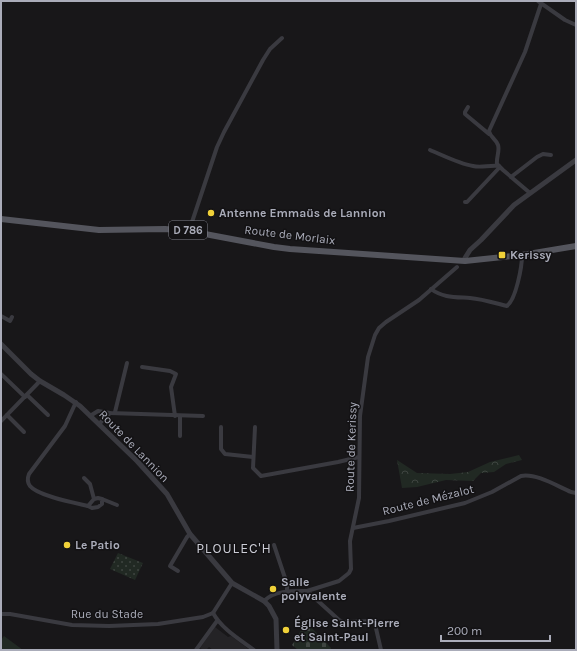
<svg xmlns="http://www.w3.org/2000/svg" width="577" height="651" font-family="Karla,sans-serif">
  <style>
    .built { fill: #242326 }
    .grass { fill: #212923 }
    .forest { fill: url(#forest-crowns) }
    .cemetery { fill: url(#cemetery-stones) }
    .park { fill: url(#park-dots) }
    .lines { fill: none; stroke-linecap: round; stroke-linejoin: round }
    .minor { stroke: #3a3a40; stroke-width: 4 }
    .tertiary { stroke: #3a3a40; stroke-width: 5 }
    .primary { stroke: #54555d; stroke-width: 6 }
    .poi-dot { fill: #f0d139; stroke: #131214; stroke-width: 1.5 }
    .labels { text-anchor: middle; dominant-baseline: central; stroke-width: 3; stroke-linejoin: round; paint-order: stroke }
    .shield { fill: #131214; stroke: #7d7e88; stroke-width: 1 }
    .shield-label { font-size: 11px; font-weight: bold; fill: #aaacb9 }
    .poi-label { font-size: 12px; font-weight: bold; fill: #aaacb9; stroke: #131214; text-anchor: start }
    .street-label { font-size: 12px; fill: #aaacb9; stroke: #131214 }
    .quarter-label { font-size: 14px; letter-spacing: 1px; fill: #cbccd5; stroke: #131214 }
  </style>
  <defs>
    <pattern id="forest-crowns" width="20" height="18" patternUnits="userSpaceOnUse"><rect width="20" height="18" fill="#212923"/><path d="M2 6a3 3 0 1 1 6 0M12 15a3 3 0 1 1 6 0" fill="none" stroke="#3f4541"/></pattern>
    <pattern id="cemetery-stones" width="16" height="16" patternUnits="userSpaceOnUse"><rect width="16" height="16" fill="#212923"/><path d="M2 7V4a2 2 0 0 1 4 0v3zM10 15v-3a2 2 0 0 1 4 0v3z" fill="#3f4541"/></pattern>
    <pattern id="park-dots" width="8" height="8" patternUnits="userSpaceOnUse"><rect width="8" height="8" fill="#212923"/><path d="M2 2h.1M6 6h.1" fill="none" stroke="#3f4541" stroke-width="1.8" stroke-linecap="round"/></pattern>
  </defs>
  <rect width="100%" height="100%" fill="#181719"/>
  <path class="built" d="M215,627L228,637L231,636L250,650H213L209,647L206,650H204L200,648Z"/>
  <path class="grass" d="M4,636L23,650H1V640Z"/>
  <path class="forest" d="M519,455L522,460L506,464L494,472L481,473L473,481L446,480L417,487L402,488L397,460L417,473L450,474L468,472L490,462Z"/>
  <path class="cemetery" d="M306,622L331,648L330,650H298L292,645Z"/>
  <path class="park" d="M118,553L143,563L135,580L110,569Z"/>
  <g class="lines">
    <g class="minor">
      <path d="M538,1L565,20L576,25"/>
      <path d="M468,107L465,112V114L489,134"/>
      <path d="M430,150C442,155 460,164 473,166C481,168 489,165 499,166"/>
      <path d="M511,177L537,157L543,154L551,155"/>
      <path d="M530,193L503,170L497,164C496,158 500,151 498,145C496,139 490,137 489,131L525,52L541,4"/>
      <path d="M465,202H467L499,168"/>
      <path d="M189,231L217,147L224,132L263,60L270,49L282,38"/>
      <path d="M431,289C443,298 456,297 470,298C482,299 495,303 507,306C516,299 522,267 522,255"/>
      <path d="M1,316L10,321L12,317"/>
      <path d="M142,367L170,371L176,374L171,387L175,416"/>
      <path d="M1,374L25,397"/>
      <path d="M27,395L48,415"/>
      <path d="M76,402L65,426L29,474C27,479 27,482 30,486C38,496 75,503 88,506"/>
      <path d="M115,412L127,363"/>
      <path d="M7,415L24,432"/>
      <path d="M90,416L98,411L110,413L203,416"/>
      <path d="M180,416V436"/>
      <path d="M1,421L40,381"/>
      <path d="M99,424L110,413"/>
      <path d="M221,427V449L225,454L253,457"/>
      <path d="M255,427L253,468L261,476L338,462L359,457"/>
      <path d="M84,478L90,484L94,499"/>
      <path d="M98,498L102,499V504L98,507L92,508L88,506L94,499Z"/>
      <path d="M102,499L117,505"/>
      <path d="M353,528L389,521L465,503L492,492L521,476C536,473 557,486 571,492L576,493"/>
      <path d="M274,545L287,584V592"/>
      <path d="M178,571L170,566L187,537L190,534"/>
      <path d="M307,591L339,581L349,573L351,569L350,541L359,498L360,416L368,357L375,335L379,328L386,322L419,300L457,267"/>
      <path d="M264,601C275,590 293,591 307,591L339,620L343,622L372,621L375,624L381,650"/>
      <path d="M213,613C222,629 239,639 254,650"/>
      <path d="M213,613L232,583"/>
      <path d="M1,614H10L72,625L109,626L158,624L203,617L213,613"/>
      <path d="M196,650L217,621"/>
    </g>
    <g class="tertiary">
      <path d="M465,261V258L470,250L481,240L514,205L576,160"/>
      <path d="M1,344L31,374L40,381L64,395L80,406L137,461L167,494L190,534L232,583L264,601L269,606L276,619L277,650"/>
    </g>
    <path class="primary" d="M1,219L99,230L165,229L189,231L274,247L290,249L465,261L522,255L576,246"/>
  </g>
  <g class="poi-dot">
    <circle cx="211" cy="213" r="4"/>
    <rect x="498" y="251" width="8" height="8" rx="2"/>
    <circle cx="67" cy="545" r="4"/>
    <circle cx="273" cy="589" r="4"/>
    <circle cx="286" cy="630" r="4"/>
  </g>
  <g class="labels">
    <rect class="shield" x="169" y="221" width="38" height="18" rx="3"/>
    <g class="shield-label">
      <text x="188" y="230">D 786</text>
    </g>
    <g class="poi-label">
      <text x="219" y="213">Antenne Emmaüs de Lannion</text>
      <text x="510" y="255">Kerissy</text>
      <text x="75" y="545">Le Patio</text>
      <text x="281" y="582">Salle<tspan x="281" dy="14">polyvalente</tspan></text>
      <text x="294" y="623">Église Saint-Pierre<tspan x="294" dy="14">et Saint-Paul</tspan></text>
    </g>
    <g class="street-label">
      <text transform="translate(290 235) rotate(7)">Route de Morlaix</text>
      <text transform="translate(134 446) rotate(46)">Route de Lannion</text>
      <text transform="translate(351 447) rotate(-88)">Route de Kerissy</text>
      <text transform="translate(428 500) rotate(-14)">Route de Mézalot</text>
      <text x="107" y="614">Rue du Stade</text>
    </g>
    <g class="quarter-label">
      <text x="234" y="548">PLOULEC'H</text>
    </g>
  </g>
  <rect width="577" height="651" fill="none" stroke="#aaacb9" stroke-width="4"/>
  <path d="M441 635v6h109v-6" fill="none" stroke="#aaacb9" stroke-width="2"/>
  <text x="447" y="635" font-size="12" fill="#aaacb9" stroke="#131214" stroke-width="3" paint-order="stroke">200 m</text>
</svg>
